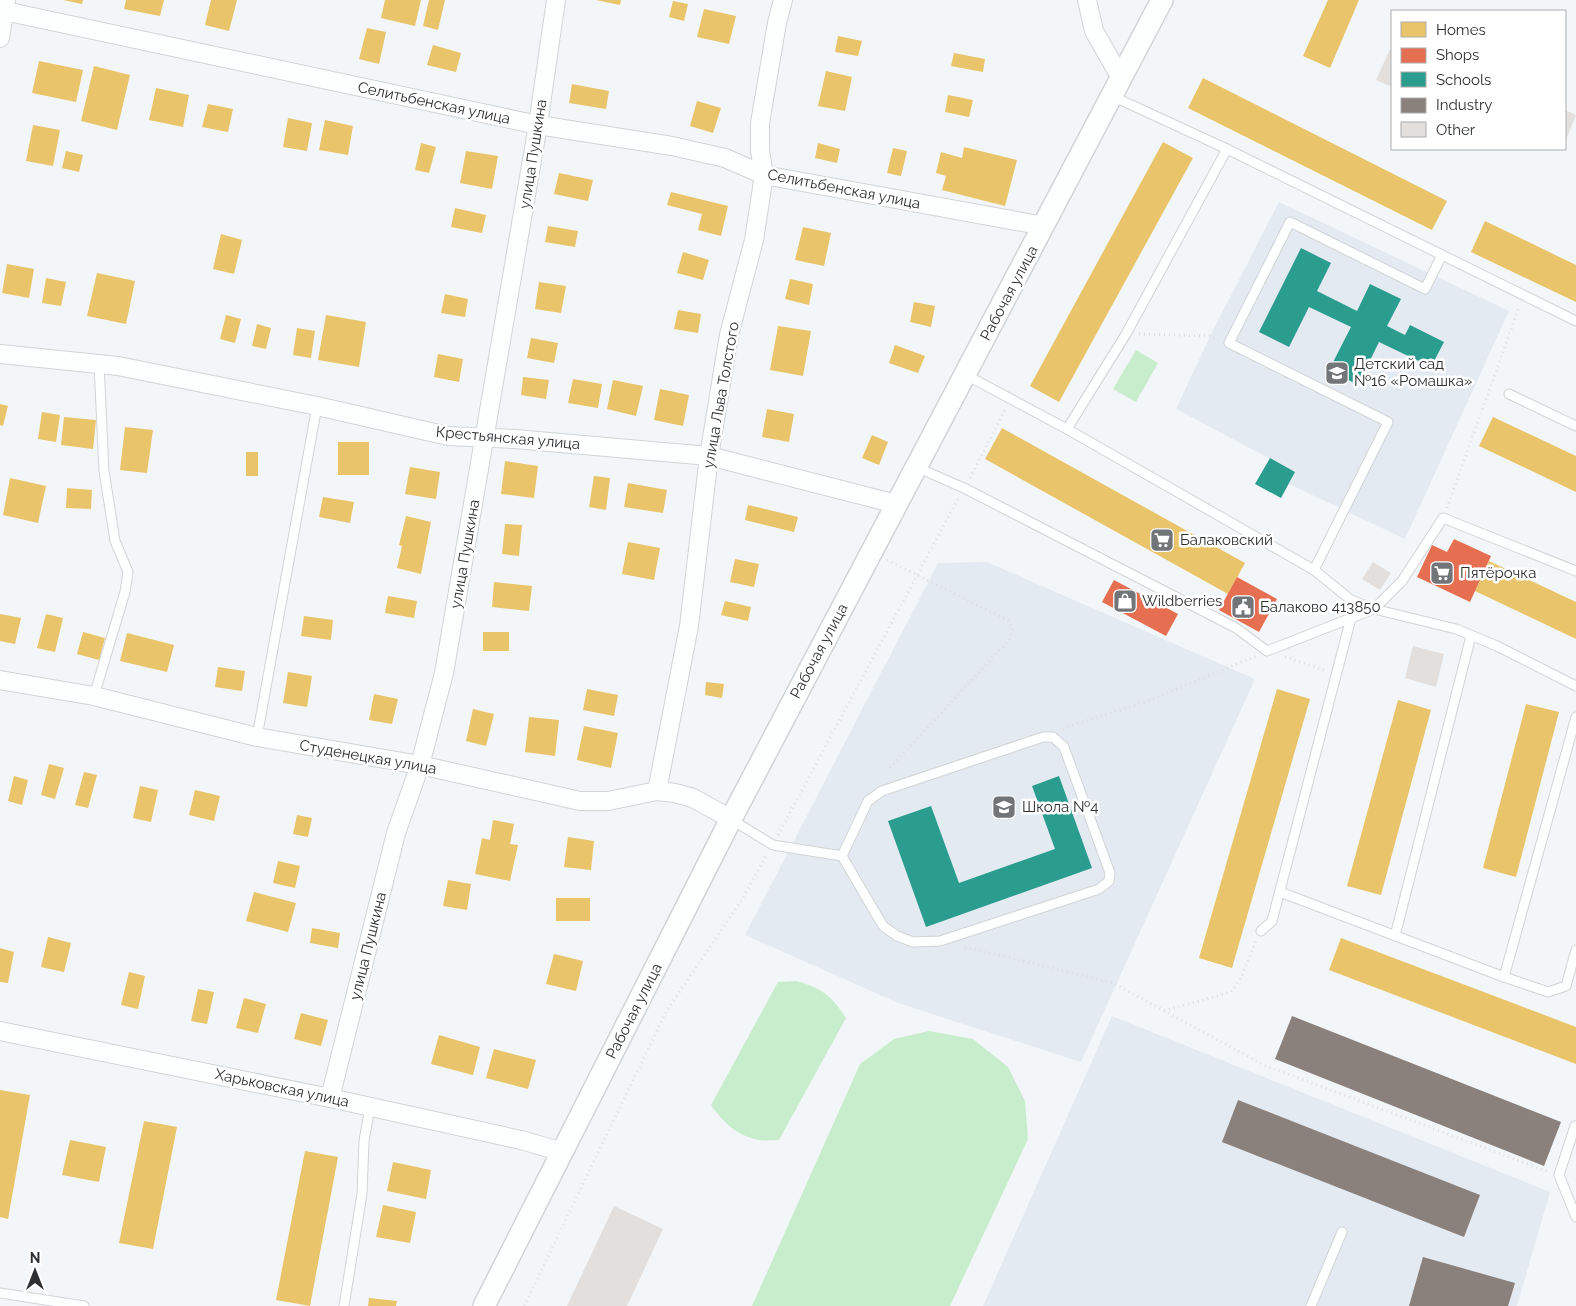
<svg xmlns="http://www.w3.org/2000/svg" width="1576" height="1306" font-family="Raleway,sans-serif">
  <style>
    .built { fill: #e4eaf2 }
    .green { fill: #c8edcc }
    .homes { fill: #e9c46a }
    .shops { fill: #e76f51 }
    .schools { fill: #2a9d8f }
    .industry { fill: #8a817c }
    .building { fill: #e3dfdc }
    .lines { fill: none; stroke-linecap: round; stroke-linejoin: round }
    .service-casing { stroke: #d1d4d6; stroke-width: 11 }
    .minor-casing { stroke: #d1d4d6; stroke-width: 20 }
    .tertiary-casing { stroke: #d1d4d6; stroke-width: 24 }
    .path { stroke: #dedee0; stroke-width: 3; stroke-dasharray: 1 4; stroke-linecap: butt }
    .service { stroke: #fdfefe; stroke-width: 9 }
    .minor { stroke: #fdfefe; stroke-width: 18 }
    .tertiary { stroke: #fdfefe; stroke-width: 21 }
    .labels { text-anchor: middle; dominant-baseline: central; stroke-width: 5; stroke-linejoin: round; paint-order: stroke }
    .street-label { font-size: 15px; fill: #2d2f31; stroke: #fff }
    .poi-label { font-size: 15px; fill: #2d2f31; stroke: #fff; text-anchor: start }
  </style>
  <rect width="100%" height="100%" fill="#f3f6f9"/>
  <g class="built">
    <path d="M1279,202L1509,311L1405,539L1289,484L1295,472L1176,409L1210,336Z"/>
    <path d="M987,562L1255,679L1081,1062L898,1003L745,935L938,563Z"/>
    <path d="M1112,1016L1550,1192L1517,1306H983Z"/>
  </g>
  <g class="green">
    <path d="M1136,350L1158,363L1136,402L1113,389Z"/>
    <path d="M797,981C823,989 831,995 846,1018L779,1140C772,1140 765,1141 759,1140C737,1136 723,1122 711,1105L778,982Z"/>
    <path d="M929,1031L973,1039L1008,1067L1025,1101L1028,1139L950,1306H752L860,1064L894,1039Z"/>
  </g>
  <g class="homes">
    <path d="M63,0H83L82,4Z"/>
    <path d="M126,0H164L160,16L124,9Z"/>
    <path d="M211,0H237L229,31L205,25Z"/>
    <path d="M385,0H421L415,26L381,18Z"/>
    <path d="M429,0H445L438,30L423,26Z"/>
    <path d="M596,0H621L620,5Z"/>
    <path d="M1328,0H1359L1330,68L1303,56Z"/>
    <path d="M673,1L688,4L684,21L669,17Z"/>
    <path d="M704,9L736,16L729,44L697,37Z"/>
    <path d="M367,28L386,32L379,64L359,59Z"/>
    <path d="M838,36L862,41L858,56L835,52Z"/>
    <path d="M433,45L461,53L456,72L427,65Z"/>
    <path d="M954,53L985,59L983,72L951,66Z"/>
    <path d="M39,61L83,70L76,102L32,93Z"/>
    <path d="M94,66L130,75L117,130L81,121Z"/>
    <path d="M826,71L852,77L845,111L818,106Z"/>
    <path d="M1203,78L1447,201L1432,230L1188,108Z"/>
    <path d="M572,84L609,91L606,109L569,103Z"/>
    <path d="M156,88L189,95L183,127L149,120Z"/>
    <path d="M948,95L973,100L969,117L945,112Z"/>
    <path d="M697,101L721,108L713,133L690,126Z"/>
    <path d="M208,104L233,109L228,132L202,127Z"/>
    <path d="M288,118L312,123L307,151L283,147Z"/>
    <path d="M325,120L353,126L348,155L319,150Z"/>
    <path d="M33,125L60,130L53,166L26,161Z"/>
    <path d="M1163,142L1193,158L1059,402L1030,386Z"/>
    <path d="M421,143L436,147L429,173L415,170Z"/>
    <path d="M818,143L840,149L837,163L815,158Z"/>
    <path d="M964,147L1017,160L1005,206L942,190L946,176L936,173L941,152L962,158Z"/>
    <path d="M893,148L907,151L901,176L887,173Z"/>
    <path d="M66,151L83,155L79,172L62,168Z"/>
    <path d="M466,151L498,156L492,189L460,183Z"/>
    <path d="M559,173L593,180L588,201L554,194Z"/>
    <path d="M671,192L728,206L721,236L698,230L702,214L667,205Z"/>
    <path d="M455,208L486,215L482,233L451,227Z"/>
    <path d="M1485,221L1576,265V302L1471,252Z"/>
    <path d="M548,226L578,231L575,247L545,242Z"/>
    <path d="M803,227L831,233L824,266L795,260Z"/>
    <path d="M221,234L242,240L234,274L213,269Z"/>
    <path d="M683,252L709,260L703,280L677,273Z"/>
    <path d="M7,264L34,269L29,298L2,293Z"/>
    <path d="M97,273L135,281L126,324L87,316Z"/>
    <path d="M46,278L66,282L61,306L42,303Z"/>
    <path d="M790,279L813,284L809,305L785,299Z"/>
    <path d="M539,282L566,286L561,313L535,309Z"/>
    <path d="M445,294L468,299L465,317L441,313Z"/>
    <path d="M914,302L935,306L931,327L910,322Z"/>
    <path d="M678,310L701,314L698,333L674,329Z"/>
    <path d="M226,315L241,319L235,343L220,339Z"/>
    <path d="M326,315L366,322L359,367L318,360Z"/>
    <path d="M257,324L271,328L266,349L252,346Z"/>
    <path d="M778,326L811,331L803,376L770,370Z"/>
    <path d="M297,328L315,331L311,358L293,355Z"/>
    <path d="M531,338L558,343L554,363L527,358Z"/>
    <path d="M895,345L925,356L918,373L889,363Z"/>
    <path d="M438,354L463,359L459,382L434,377Z"/>
    <path d="M523,377L549,380L546,399L521,395Z"/>
    <path d="M573,379L602,384L598,408L568,403Z"/>
    <path d="M613,380L643,386L636,416L607,409Z"/>
    <path d="M660,389L689,395L683,426L654,420Z"/>
    <path d="M0,404L8,406L3,426L0,425Z"/>
    <path d="M767,409L794,414L789,442L762,437Z"/>
    <path d="M42,412L60,415L56,442L38,439Z"/>
    <path d="M64,417L96,420L93,449L61,445Z"/>
    <path d="M1493,417L1576,456V492L1479,446Z"/>
    <path d="M125,427L153,430L147,473L120,470Z"/>
    <path d="M1002,428L1245,563L1228,594L985,459Z"/>
    <path d="M872,435L888,442L879,465L862,458Z"/>
    <rect x="338" y="442" width="31" height="33"/>
    <rect x="246" y="452" width="12" height="24"/>
    <path d="M505,461L538,466L534,498L501,494Z"/>
    <path d="M410,467L440,472L436,499L405,494Z"/>
    <path d="M594,476L610,478L606,510L589,507Z"/>
    <path d="M10,478L46,486L38,523L3,515Z"/>
    <path d="M628,483L667,490L663,513L624,507Z"/>
    <path d="M67,488L92,490L91,509L66,508Z"/>
    <path d="M323,497L354,502L350,523L319,517Z"/>
    <path d="M748,505L798,517L794,532L745,520Z"/>
    <path d="M406,516L431,522L421,574L397,568L402,546L399,545Z"/>
    <path d="M505,524L522,525L519,556L502,554Z"/>
    <path d="M628,542L660,548L654,580L622,574Z"/>
    <path d="M735,559L759,564L754,587L730,582Z"/>
    <path d="M1489,561L1576,602V639L1475,591Z"/>
    <path d="M494,582L532,586L529,611L492,607Z"/>
    <path d="M388,596L417,601L414,618L385,613Z"/>
    <path d="M725,601L751,607L748,621L721,615Z"/>
    <path d="M0,614L21,618L15,644L0,641Z"/>
    <path d="M46,614L63,618L55,652L37,648Z"/>
    <path d="M304,616L333,620L331,640L301,636Z"/>
    <path d="M83,632L105,638L99,660L77,654Z"/>
    <rect x="483" y="632" width="26" height="19"/>
    <path d="M127,633L174,645L167,672L120,661Z"/>
    <path d="M218,667L245,671L242,691L215,687Z"/>
    <path d="M288,672L312,676L307,707L283,703Z"/>
    <path d="M706,682L724,684L722,698L705,695Z"/>
    <path d="M587,689L618,695L614,716L583,710Z"/>
    <path d="M1277,689L1310,699L1232,968L1199,958Z"/>
    <path d="M374,694L398,699L392,724L369,720Z"/>
    <path d="M1398,700L1431,710L1381,895L1347,886Z"/>
    <path d="M1526,704L1559,712L1516,877L1483,868Z"/>
    <path d="M473,709L494,714L486,746L466,741Z"/>
    <path d="M529,717L559,720L555,756L525,752Z"/>
    <path d="M584,726L618,733L611,768L577,760Z"/>
    <path d="M49,764L64,768L55,799L41,795Z"/>
    <path d="M84,772L97,775L88,808L75,805Z"/>
    <path d="M14,776L28,780L22,805L8,801Z"/>
    <path d="M140,786L158,790L151,822L133,818Z"/>
    <path d="M195,790L220,796L214,821L189,815Z"/>
    <path d="M297,815L312,818L308,837L293,834Z"/>
    <path d="M493,820L514,824L510,844L518,845L510,881L475,874L482,838L490,840Z"/>
    <path d="M568,837L594,841L591,870L564,867Z"/>
    <path d="M278,861L300,866L295,888L273,883Z"/>
    <path d="M448,880L471,884L467,910L443,906Z"/>
    <path d="M254,892L296,903L288,932L246,921Z"/>
    <rect x="556" y="898" width="34" height="23"/>
    <path d="M312,928L340,933L338,948L310,943Z"/>
    <path d="M48,937L71,943L64,972L41,967Z"/>
    <path d="M1341,938L1576,1027V1064L1329,970Z"/>
    <path d="M0,948L14,952L8,983L0,982Z"/>
    <path d="M554,954L583,961L576,991L546,984Z"/>
    <path d="M129,972L145,976L138,1009L121,1005Z"/>
    <path d="M198,989L214,992L207,1024L191,1021Z"/>
    <path d="M244,998L266,1004L258,1033L236,1028Z"/>
    <path d="M301,1013L328,1020L321,1046L294,1039Z"/>
    <path d="M439,1035L480,1047L473,1075L431,1064Z"/>
    <path d="M494,1049L536,1060L528,1089L486,1078Z"/>
    <path d="M0,1090L30,1095L8,1219L0,1217Z"/>
    <path d="M144,1121L177,1127L153,1249L119,1243Z"/>
    <path d="M70,1140L106,1147L99,1182L62,1175Z"/>
    <path d="M305,1151L338,1157L310,1306L276,1300Z"/>
    <path d="M393,1162L431,1170L426,1199L387,1191Z"/>
    <path d="M383,1205L416,1212L410,1243L376,1237Z"/>
    <path d="M369,1298L397,1301L396,1306H368Z"/>
  </g>
  <g class="shops">
    <path d="M1454,539L1491,556L1470,602L1417,577L1432,545L1447,552Z"/>
    <path d="M1237,577L1277,599L1259,632L1219,610Z"/>
    <path d="M1114,580L1178,614L1166,636L1102,602Z"/>
  </g>
  <g class="schools">
    <path d="M1301,248L1331,263L1317,291L1357,311L1370,284L1401,299L1387,326L1405,335L1410,325L1444,342L1431,367L1379,342L1358,385L1329,370L1351,327L1309,307L1289,347L1259,332Z"/>
    <path d="M1270,458L1295,472L1281,498L1255,484Z"/>
    <path d="M1059,776L1092,868L926,927L888,821L931,806L959,883L1055,849L1032,786Z"/>
  </g>
  <g class="industry">
    <path d="M1292,1016L1561,1122L1544,1166L1275,1059Z"/>
    <path d="M1238,1100L1480,1195L1464,1237L1222,1142Z"/>
    <path d="M1423,1257L1515,1283L1508,1306H1409Z"/>
  </g>
  <g class="building">
    <path d="M1390,49L1392,50V87L1376,80Z"/>
    <path d="M1565,110L1576,115L1565,142Z"/>
    <path d="M1373,562L1391,573L1380,590L1362,579Z"/>
    <path d="M1413,646L1444,654L1436,687L1405,678Z"/>
    <path d="M614,1206L663,1229L627,1306H567Z"/>
  </g>
  <g class="lines">
    <g class="service-casing">
      <g id="service">
        <path d="M1112,96L1227,149L1576,321"/>
        <path d="M966,375L1067,429L1314,570L1351,600L1374,609L1456,629L1497,646L1576,686"/>
        <path d="M1509,394L1576,426"/>
        <path d="M1067,429L1126,334L1227,149"/>
        <path d="M916,467L964,488L1236,628L1267,651L1374,609L1402,581L1443,518L1576,571"/>
        <path d="M1314,570L1388,422L1229,343L1290,222L1425,289L1442,255"/>
        <path d="M94,696L125,592L128,572L115,541L104,471L99,364"/>
        <path d="M257,737L317,406"/>
        <path d="M732,820L773,845L842,856L883,926L897,936L913,942L940,941L1099,889L1109,881L1110,873L1064,747L1053,737H1043L882,791L868,801L842,856"/>
        <path d="M1280,892L1504,977L1576,717"/>
        <path d="M1261,931L1272,921L1351,618"/>
        <path d="M1395,936L1471,636"/>
        <path d="M1504,977L1548,992L1566,986L1576,950"/>
        <path d="M1575,1126L1559,1175L1576,1217"/>
        <path d="M0,1293L84,1306"/>
        <path d="M344,1306L362,1194L364,1141L370,1107"/>
        <path d="M1311,1306L1342,1232"/>
      </g>
    </g>
    <g class="minor-casing">
      <g id="minor">
        <path d="M1087,0L1094,31L1121,78"/>
        <path d="M0,10L538,125L672,146L725,158L764,175L1044,226"/>
        <path d="M0,38L6,0"/>
        <path d="M0,354L118,366L317,406L448,436L515,439L709,456L896,504"/>
        <path d="M0,680L94,696L257,737L420,765L580,801H608L657,791L675,793L693,798L731,819"/>
        <path d="M657,791L689,626L709,456L729,335L754,240L764,175L760,151V123L777,23L783,0"/>
        <path d="M0,1031L330,1098L521,1140L563,1152"/>
        <path d="M330,1098L396,833L420,765L444,673L538,125L556,0"/>
      </g>
    </g>
    <g class="tertiary-casing">
      <path id="tertiary" d="M484,1306L731,819L1162,0"/>
    </g>
    <g class="path">
      <path d="M1139,334L1210,336L1217,339"/>
      <path d="M970,478L1006,408"/>
      <path d="M1447,508L1519,307"/>
      <path d="M887,560L1009,621L1012,629L1009,640L889,769"/>
      <path d="M1285,657L1326,671"/>
      <path d="M1063,729L1066,727L1148,701L1256,656"/>
      <path d="M778,835L958,499"/>
      <path d="M965,947L1113,983L1264,1065L1549,1172"/>
      <path d="M1164,1011L1231,992L1242,976L1256,941"/>
      <path d="M524,1306L667,1010L741,901L766,856"/>
    </g>
    <use href="#service" class="service"/>
    <use href="#minor" class="minor"/>
    <use href="#tertiary" class="tertiary"/>
  </g>
  <defs>
    <g id="school-square" transform="scale(1.25)"><rect x="-9" y="-9" width="18" height="18" rx="4" fill="#727577" stroke="#fff"/><path d="M0-5L7-2L0 1L-7-2ZM-4 1L0 2.5L4 1V4Q0 6-4 4Z" fill="#fff"/></g>
    <g id="supermarket-square" transform="scale(1.25)"><rect x="-9" y="-9" width="18" height="18" rx="4" fill="#727577" stroke="#fff"/><path d="M-6-5.5h2.5l.6 2H6L4.5 2H-2.5L-4.4-4H-6ZM-1.5 3.2a1.3 1.3 0 1 0 .1 0ZM3 3.2a1.3 1.3 0 1 0 .1 0Z" fill="#fff"/></g>
    <g id="shop-square" transform="scale(1.25)"><rect x="-9" y="-9" width="18" height="18" rx="4" fill="#727577" stroke="#fff"/><path d="M-5-2.5h2.3a2.7 3.5 0 0 1 5.4 0H5L5.5 6h-11ZM-1.5-2.5h3a1.5 2.3 0 0 0-3 0Z" fill="#fff"/></g>
    <g id="civic-square" transform="scale(1.25)"><rect x="-9" y="-9" width="18" height="18" rx="4" fill="#727577" stroke="#fff"/><path d="M-.6-6.5H3V-4.5H.6V-3L4-1V1h2V6H-6V1h2V-1L-.6-3ZM-1.2 2.5V6h2.4V2.5Z" fill="#fff"/></g>
  </defs>
  <g fill-rule="evenodd">
    <use href="#school-square" x="1337" y="373"/>
    <use href="#supermarket-square" x="1162" y="540"/>
    <use href="#supermarket-square" x="1442" y="573"/>
    <use href="#shop-square" x="1125" y="601"/>
    <use href="#civic-square" x="1243" y="607"/>
    <use href="#school-square" x="1004" y="807"/>
  </g>
  <g class="labels">
    <g class="street-label">
      <text transform="translate(434 103) rotate(12)">Селитьбенская улица</text>
      <text transform="translate(533 154) rotate(-81)">улица Пушкина</text>
      <text transform="translate(844 189) rotate(11)">Селитьбенская улица</text>
      <text transform="translate(1009 293) rotate(-62)">Рабочая улица</text>
      <text transform="translate(721 395) rotate(-80)">улица Льва Толстого</text>
      <text transform="translate(508 438) rotate(5)">Крестьянская улица</text>
      <text transform="translate(465 554) rotate(-80)">улица Пушкина</text>
      <text transform="translate(819 651) rotate(-62)">Рабочая улица</text>
      <text transform="translate(368 757) rotate(10)">Студенецкая улица</text>
      <text transform="translate(368 946) rotate(-76)">улица Пушкина</text>
      <text transform="translate(634 1011) rotate(-63)">Рабочая улица</text>
      <text transform="translate(282 1088) rotate(12)">Харьковская улица</text>
    </g>
    <g class="poi-label">
      <text x="1354" y="364">Детский сад<tspan x="1354" dy="17">№16 «Ромашка»</tspan></text>
      <text x="1180" y="540">Балаковский</text>
      <text x="1460" y="573">Пятёрочка</text>
      <text x="1142" y="601">Wildberries</text>
      <text x="1260" y="607">Балаково 413850</text>
      <text x="1022" y="807">Школа №4</text>
    </g>
  </g>
  <rect x="1391" y="10" width="175" height="140" fill="#ffffff" stroke="#abacad"/>
  <rect x="1401" y="22" width="25" height="15" fill="#e9c46a" stroke="#abacad"/>
  <text x="1436" y="35" font-size="15" fill="#2d2f31">Homes</text>
  <rect x="1401" y="48" width="25" height="15" fill="#e76f51" stroke="#abacad"/>
  <text x="1436" y="60" font-size="15" fill="#2d2f31">Shops</text>
  <rect x="1401" y="72" width="25" height="15" fill="#2a9d8f" stroke="#abacad"/>
  <text x="1436" y="85" font-size="15" fill="#2d2f31">Schools</text>
  <rect x="1401" y="98" width="25" height="15" fill="#8a817c" stroke="#abacad"/>
  <text x="1436" y="110" font-size="15" fill="#2d2f31">Industry</text>
  <rect x="1401" y="122" width="25" height="15" fill="#e3dfdc" stroke="#abacad"/>
  <text x="1436" y="135" font-size="15" fill="#2d2f31">Other</text>
  <g transform="translate(35 1271)" stroke="#ffffff" stroke-width="4" paint-order="stroke">
  <path d="M0-4L9 19L0 12L-9 19Z" fill="#2d2f31"/>
  <text y="-8" font-size="14" font-weight="bold" text-anchor="middle" fill="#2d2f31">N</text>
  </g>
</svg>
